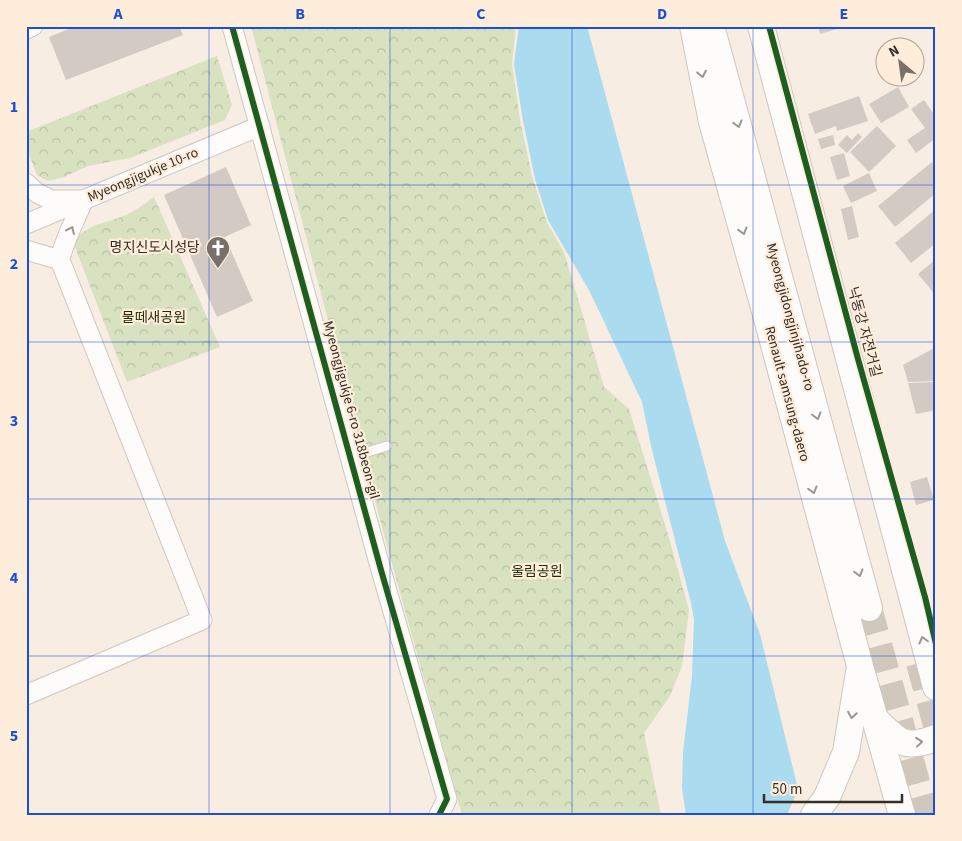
<svg xmlns="http://www.w3.org/2000/svg" width="962" height="841" font-family="'Source Sans 3','Noto Sans KR',sans-serif">
  <style>
    .park { fill: url(#park-crowns) }
    .water { fill: #abdbee }
    .building { fill: #d2cac3 }
    .lines { fill: none; stroke-linecap: round; stroke-linejoin: round }
    .secondary-tunnel { stroke: #d0c7bd; stroke-width: 26; stroke-dasharray: 26 13; stroke-linecap: butt }
    .service-casing { stroke: #cec7bf; stroke-width: 11 }
    .minor-casing { stroke: #cec7bf; stroke-width: 21 }
    .secondary-casing { stroke: #cec7bf; stroke-width: 28 }
    .service { stroke: #fefcfb; stroke-width: 9 }
    .minor { stroke: #fefcfb; stroke-width: 19 }
    .secondary { stroke: #fefcfb; stroke-width: 26 }
    .cycleway-casing { stroke: #ffeddb; stroke-width: 9 }
    .cycleway { stroke: #1b5e20; stroke-width: 6 }
    .oneway { stroke: #999591 }
    .grid { fill: none; stroke: #1d4ed8; stroke-width: 1; stroke-opacity: 0.55 }
    .labels { text-anchor: middle; dominant-baseline: central; stroke-width: 4.5; stroke-linejoin: round; paint-order: stroke }
    .street-label { font-size: 14px; fill: #342e27; stroke: #ffeddb }
    .poi-label { font-size: 14px; fill: #342e27; stroke: #ffeddb; text-anchor: end }
    .park-label { font-size: 14px; fill: #1f3005; stroke: #ffeddb }
    .neatline { fill: none; stroke: #1d4ed8; stroke-width: 2 }
    .grid-label { font-size: 16px; text-anchor: middle; font-weight: bold; fill: #1d4ed8 }
  </style>
  <defs>
    <pattern id="park-crowns" width="20" height="18" patternUnits="userSpaceOnUse" patternTransform="scale(1.25)"><rect width="20" height="18" fill="#d8e1c0"/><path d="M2 6a3 3 0 1 1 6 0M12 15a3 3 0 1 1 6 0" fill="none" stroke="#bac1a5"/></pattern>
  </defs>
  <rect width="100%" height="100%" fill="#f7ede3"/>
  <g class="park">
    <path d="M251,26H516L512,64L520,120L532,176L547,223L564,252L604,387L629,409L667,531L689,610L682,666L670,696L644,733L661,815H462L387,546Z"/>
    <path d="M217,56L232,105L225,120L130,158L88,166L64,177L48,181L37,175L26,147V132Z"/>
    <path d="M154,197L220,347L127,382L73,242C89,222 107,224 128,214C137,210 145,203 154,197Z"/>
  </g>
  <path class="water" d="M519,26H587L725,541L760,634L798,789L787,815H686L682,788L683,752L692,676L694,619L691,603L652,450L642,402L590,292L548,220L535,179L523,121L514,64Z"/>
  <g class="building">
    <path d="M76,26H179L183,35L66,80L49,37Z"/>
    <path d="M818,26H836L837,29L820,34Z"/>
    <path d="M898,87L909,107L881,123L869,104Z"/>
    <path d="M859,96L868,121L837,131L836,126L815,134L808,114Z"/>
    <path d="M924,100L936,117V138L916,153L907,140L925,128L911,109Z"/>
    <path d="M877,126L896,146L869,172L850,152Z"/>
    <path d="M858,133L862,137L847,153L838,145L847,135L852,140Z"/>
    <path d="M833,135L835,145L821,149L818,139Z"/>
    <path d="M844,153L850,176L837,180L830,157Z"/>
    <path d="M932,162L936,167V193L895,227L878,206Z"/>
    <path d="M226,167L251,225L225,237L253,301L217,317L164,195Z"/>
    <path d="M869,173L877,191L851,203L843,186Z"/>
    <path d="M852,206L859,237L848,240L841,209Z"/>
    <path d="M936,209V243L911,263L895,243Z"/>
    <path d="M936,259V290L933,292L918,274Z"/>
    <path d="M936,347V381L908,382L903,365Z"/>
    <path d="M936,382V410L916,414L908,383Z"/>
    <path d="M927,477L934,500L916,505L910,482Z"/>
  </g>
  <g class="lines">
    <g class="secondary-tunnel">
      <path d="M869,608L926,815"/>
      <path d="M919,663L936,725"/>
    </g>
    <g class="service-casing">
      <path id="service" d="M351,457L387,446"/>
    </g>
    <g class="minor-casing">
      <g id="minor">
        <path d="M232,26L381,570L447,799L439,815"/>
        <path d="M26,29L33,26"/>
        <path d="M26,183L37,193L51,200H83C76,220 64,239 60,260L202,620L26,695"/>
        <path d="M26,224L260,126"/>
        <path d="M26,250L60,260"/>
      </g>
    </g>
    <g class="secondary-casing">
      <g id="secondary">
        <path d="M693,26L712,122L765,311L860,666L902,815"/>
        <path d="M711,26L869,608"/>
        <path d="M761,26L936,687"/>
        <path d="M876,720C899,742 903,750 936,738"/>
        <path d="M814,815L827,797L846,752L859,672"/>
      </g>
    </g>
    <use href="#service" class="service"/>
    <use href="#minor" class="minor"/>
    <use href="#secondary" class="secondary"/>
    <g class="cycleway-casing">
      <g id="cycleway">
        <path d="M232,26L381,570L447,799L439,815"/>
        <path d="M769,26L858,359L925,597L936,644"/>
      </g>
    </g>
    <use href="#cycleway" class="cycleway"/>
  </g>
  <defs><path id="oneway-chevron" d="M-2-3.5L2.5 0L-2 3.5" fill="none" stroke-width="1.6" stroke-linecap="round" stroke-linejoin="round" transform="scale(1.25)"/></defs>
  <g class="oneway">
    <use href="#oneway-chevron" transform="translate(702 74) rotate(79)"/>
    <use href="#oneway-chevron" transform="translate(738 124) rotate(75)"/>
    <use href="#oneway-chevron" transform="translate(71 230) rotate(-65)"/>
    <use href="#oneway-chevron" transform="translate(743 231) rotate(74)"/>
    <use href="#oneway-chevron" transform="translate(817 416) rotate(75)"/>
    <use href="#oneway-chevron" transform="translate(813 490) rotate(75)"/>
    <use href="#oneway-chevron" transform="translate(859 573) rotate(75)"/>
    <use href="#oneway-chevron" transform="translate(923 640) rotate(-105)"/>
    <use href="#oneway-chevron" transform="translate(852 715) rotate(99)"/>
    <use href="#oneway-chevron" transform="translate(919 742) rotate(-6)"/>
  </g>
  <path class="grid" d="M209,26V815M390,26V815M572,26V815M753,26V815M26,185H936M26,342H936M26,499H936M26,656H936"/>
  <defs>
    <g id="church-pin" transform="scale(1.25)"><path d="M0 17L-7.5 6A9.5 9.5 0 1 1 7.5 6Z" fill="#787169" stroke="#ffeddb"/><path d="M-1.2-6h2.4v3.5h3.3v2.4h-3.3V6h-2.4V-.1h-3.3v-2.4h3.3Z" fill="#fff"/></g>
  </defs>
  <g fill-rule="evenodd">
    <use href="#church-pin" x="218" y="248"/>
  </g>
  <g class="labels">
    <g class="street-label">
      <text transform="translate(143 175) rotate(-23)">Myeongjigukje 10-ro</text>
      <text transform="translate(790 317) rotate(75)">Myeongjidongjinjihado-ro</text>
      <text transform="translate(864 332) rotate(75)">낙동강 자전거길</text>
      <text transform="translate(787 394) rotate(75)">Renault samsung-daero</text>
      <text transform="translate(351 410) rotate(75)">Myeongjigukje 6-ro 318beon-gil</text>
    </g>
    <g class="poi-label">
      <text x="200" y="248">명지신도시성당</text>
    </g>
    <g class="park-label">
      <text x="154" y="318">물떼새공원</text>
      <text x="537" y="572">울림공원</text>
    </g>
  </g>
  <rect width="962" height="841" fill="none" stroke="#ffeddb" stroke-width="55"/>
  <g transform="translate(900 62) rotate(331)"><circle r="24" fill="#ffeddb" stroke="#aea193"/>
  <path d="M0-4L9 19L0 12L-9 19Z" fill="#787169"/>
  <text y="-8" font-size="14" font-weight="bold" text-anchor="middle" fill="#342e27">N</text>
  </g>
  <path d="M764 794v8h138v-8" fill="none" stroke="#342e27" stroke-width="2.5"/>
  <text x="772" y="794" font-size="15" fill="#342e27" stroke="#ffeddb" stroke-width="4" paint-order="stroke">50 m</text>
  <rect x="28" y="28" width="906" height="786" class="neatline"/>
  <g class="grid-label">
    <text x="118" y="19">A</text>
    <text x="300" y="19">B</text>
    <text x="481" y="19">C</text>
    <text x="662" y="19">D</text>
    <text x="844" y="19">E</text>
    <text x="14" y="112">1</text>
    <text x="14" y="269">2</text>
    <text x="14" y="426">3</text>
    <text x="14" y="583">4</text>
    <text x="14" y="741">5</text>
  </g>
</svg>
